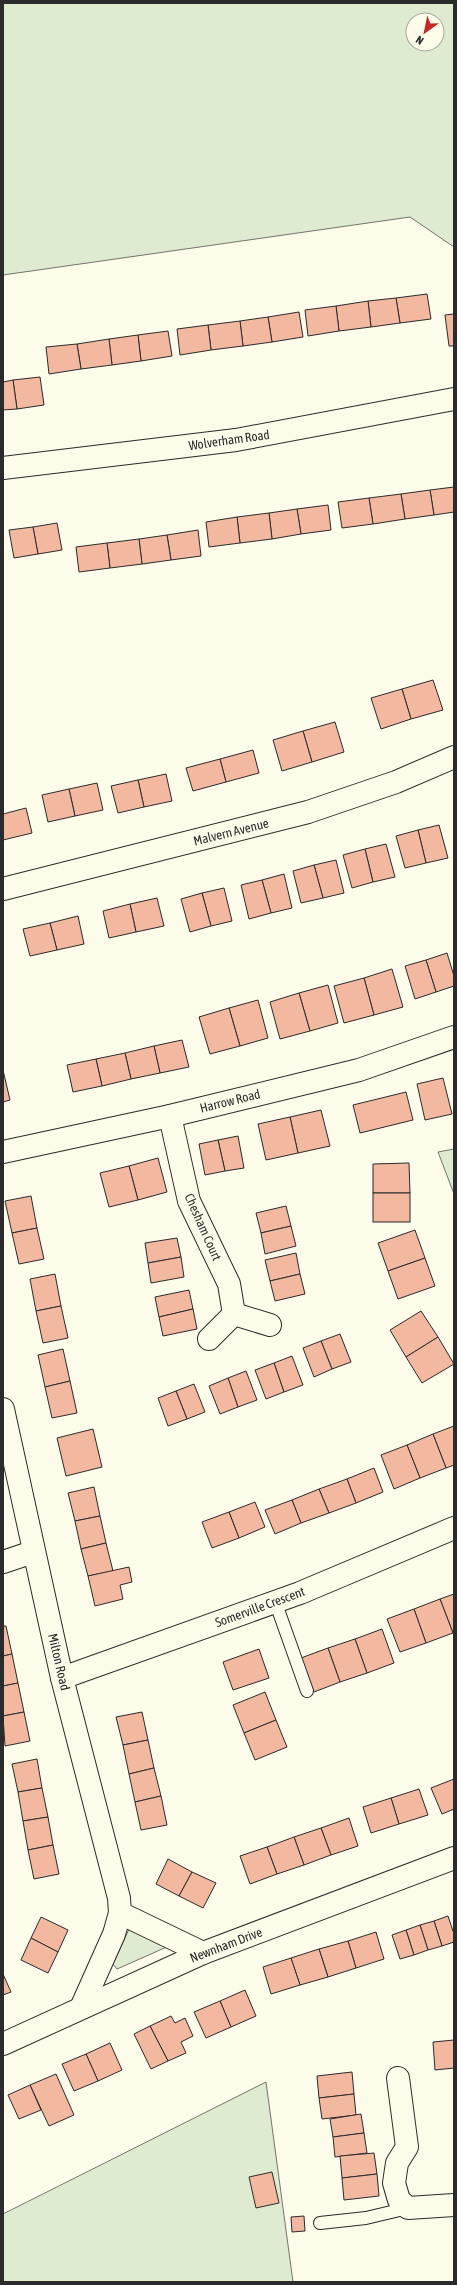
<svg xmlns="http://www.w3.org/2000/svg" width="457" height="2285" font-family="'Asap Condensed',sans-serif">
  <style>
    .green { fill: #deebd1; stroke: #74746e; fill-rule: evenodd }
    .building { fill: #f2b8a0; stroke: #2b2b2b }
    .lines { fill: none; stroke-linecap: round; stroke-linejoin: round }
    .lane-casing { stroke: #2b2b2b; stroke-width: 14 }
    .street-casing { stroke: #2b2b2b; stroke-width: 24 }
    .lane { stroke: #fdfbea; stroke-width: 12 }
    .street { stroke: #fdfbea; stroke-width: 22 }
    .labels { text-anchor: middle; dominant-baseline: central; stroke-width: 3; stroke-linejoin: round; paint-order: stroke }
    .street-label { font-size: 13px; fill: #2b2b2b; stroke: #fdfbea }
  </style>
  <rect width="100%" height="100%" fill="#fdfbea"/>
  <g class="green">
    <path d="M3,3H454V247L410,217L3,275ZM413,20H437V44H413Z"/>
    <path d="M454,1149V1194L438,1152Z"/>
    <path d="M130,1927L169,1946L117,1969L113,1964Z"/>
    <path d="M266,2082L293,2282H3V2214Z"/>
  </g>
  <g class="building">
    <path d="M427,294L431,319L400,323L396,298Z"/>
    <path d="M396,298L400,323L371,327L368,301Z"/>
    <path d="M368,301L371,327L339,331L336,306Z"/>
    <path d="M336,306L339,331L308,336L305,310Z"/>
    <path d="M299,312L303,337L272,342L268,317Z"/>
    <path d="M454,314V346H449L445,315Z"/>
    <path d="M268,317L272,342L243,346L240,321Z"/>
    <path d="M240,321L243,346L211,350L208,325Z"/>
    <path d="M208,325L211,350L180,355L177,329Z"/>
    <path d="M168,331L172,356L141,361L138,335Z"/>
    <path d="M138,335L141,361L112,365L109,339Z"/>
    <path d="M109,339L112,365L81,369L77,344Z"/>
    <path d="M77,344L81,369L49,374L46,347Z"/>
    <path d="M40,377L44,405L17,409L13,380Z"/>
    <path d="M13,380L17,409L3,410V382Z"/>
    <path d="M454,487V512L434,515L430,490Z"/>
    <path d="M430,490L434,515L405,519L401,494Z"/>
    <path d="M401,494L405,519L373,524L369,498Z"/>
    <path d="M369,498L373,524L342,528L338,502Z"/>
    <path d="M328,505L331,530L301,534L297,509Z"/>
    <path d="M297,509L301,534L272,539L269,513Z"/>
    <path d="M269,513L272,539L240,543L237,517Z"/>
    <path d="M237,517L240,543L209,547L206,522Z"/>
    <path d="M57,523L62,550L38,554L33,527Z"/>
    <path d="M33,527L38,554L14,558L9,530Z"/>
    <path d="M198,530L201,556L171,560L167,535Z"/>
    <path d="M167,535L171,560L142,564L139,539Z"/>
    <path d="M139,539L142,564L110,568L107,543Z"/>
    <path d="M107,543L110,568L79,572L76,547Z"/>
    <path d="M433,680L443,710L411,719L402,689Z"/>
    <path d="M402,689L411,719L381,729L371,698Z"/>
    <path d="M335,722L344,752L312,762L303,731Z"/>
    <path d="M303,731L312,762L282,771L273,740Z"/>
    <path d="M253,750L259,773L226,782L220,759Z"/>
    <path d="M220,759L226,782L193,791L186,768Z"/>
    <path d="M166,774L172,801L144,807L138,780Z"/>
    <path d="M138,780L144,807L118,813L111,786Z"/>
    <path d="M97,783L103,810L75,816L69,789Z"/>
    <path d="M69,789L75,816L48,822L42,795Z"/>
    <path d="M26,808L32,833L3,840V814Z"/>
    <path d="M439,825L448,858L426,863L418,830Z"/>
    <path d="M418,830L426,863L405,868L396,836Z"/>
    <path d="M386,844L395,877L373,882L365,849Z"/>
    <path d="M365,849L373,882L352,888L343,855Z"/>
    <path d="M336,860L344,893L323,898L314,865Z"/>
    <path d="M314,865L323,898L301,903L293,871Z"/>
    <path d="M284,874L292,908L271,913L262,880Z"/>
    <path d="M262,880L271,913L249,919L241,885Z"/>
    <path d="M224,888L232,921L211,926L202,893Z"/>
    <path d="M202,893L211,926L190,932L181,899Z"/>
    <path d="M157,898L164,926L136,932L130,904Z"/>
    <path d="M130,904L136,932L109,938L103,911Z"/>
    <path d="M78,916L84,944L57,950L50,923Z"/>
    <path d="M50,923L57,950L30,956L23,929Z"/>
    <path d="M447,953L454,976V986L436,992L426,960Z"/>
    <path d="M426,960L436,992L415,999L405,966Z"/>
    <path d="M392,969L403,1007L374,1015L364,978Z"/>
    <path d="M364,978L374,1015L344,1023L334,986Z"/>
    <path d="M328,985L338,1023L310,1031L299,993Z"/>
    <path d="M299,993L310,1031L280,1039L270,1002Z"/>
    <path d="M258,1000L268,1038L240,1046L229,1008Z"/>
    <path d="M229,1008L240,1046L210,1054L199,1017Z"/>
    <path d="M182,1040L189,1067L160,1073L154,1046Z"/>
    <path d="M154,1046L160,1073L131,1079L125,1053Z"/>
    <path d="M125,1053L131,1079L102,1086L96,1059Z"/>
    <path d="M96,1059L102,1086L73,1092L67,1065Z"/>
    <path d="M3,1070L10,1100L3,1102Z"/>
    <path d="M443,1078L452,1114L425,1120L417,1084Z"/>
    <path d="M406,1092L413,1120L360,1133L353,1105Z"/>
    <path d="M321,1110L330,1146L298,1153L290,1117Z"/>
    <path d="M290,1117L298,1153L266,1160L258,1124Z"/>
    <path d="M238,1136L244,1168L225,1171L218,1140Z"/>
    <path d="M218,1140L225,1171L205,1175L199,1144Z"/>
    <path d="M158,1158L167,1192L138,1200L129,1166Z"/>
    <path d="M409,1163L410,1193H373V1164Z"/>
    <path d="M129,1166L138,1200L109,1207L100,1173Z"/>
    <rect x="373" y="1193" width="37" height="29"/>
    <path d="M31,1196L37,1228L12,1233L5,1201Z"/>
    <path d="M286,1206L291,1226L261,1233L256,1213Z"/>
    <path d="M291,1226L296,1246L265,1254L261,1233Z"/>
    <path d="M37,1228L44,1259L19,1264L12,1233Z"/>
    <path d="M415,1230L425,1258L388,1271L378,1243Z"/>
    <path d="M177,1238L181,1257L148,1263L145,1243Z"/>
    <path d="M296,1253L300,1274L270,1281L265,1260Z"/>
    <path d="M181,1257L184,1277L151,1283L148,1263Z"/>
    <path d="M425,1258L435,1286L398,1299L388,1271Z"/>
    <path d="M55,1274L61,1306L36,1311L30,1279Z"/>
    <path d="M300,1274L305,1294L275,1301L270,1281Z"/>
    <path d="M189,1290L193,1309L159,1317L155,1297Z"/>
    <path d="M61,1306L68,1338L43,1343L36,1311Z"/>
    <path d="M193,1309L197,1329L163,1336L159,1317Z"/>
    <path d="M421,1311L438,1337L406,1357L390,1330Z"/>
    <path d="M340,1334L351,1362L332,1369L321,1341Z"/>
    <path d="M438,1337L454,1364L422,1383L406,1357Z"/>
    <path d="M321,1341L332,1369L314,1377L303,1348Z"/>
    <path d="M63,1349L70,1381L45,1387L38,1355Z"/>
    <path d="M292,1356L303,1385L284,1392L274,1363Z"/>
    <path d="M274,1363L284,1392L266,1399L255,1370Z"/>
    <path d="M246,1371L257,1400L238,1407L228,1378Z"/>
    <path d="M228,1378L238,1407L220,1414L209,1386Z"/>
    <path d="M70,1381L77,1413L52,1418L45,1387Z"/>
    <path d="M194,1384L205,1412L187,1419L176,1391Z"/>
    <path d="M176,1391L187,1419L168,1426L158,1398Z"/>
    <path d="M454,1426V1465L446,1468L433,1434Z"/>
    <path d="M93,1429L102,1467L66,1476L57,1438Z"/>
    <path d="M433,1434L446,1468L420,1478L407,1445Z"/>
    <path d="M407,1445L420,1478L394,1489L381,1455Z"/>
    <path d="M374,1468L383,1492L356,1503L347,1479Z"/>
    <path d="M347,1479L356,1503L329,1513L319,1489Z"/>
    <path d="M94,1487L100,1516L75,1521L68,1493Z"/>
    <path d="M319,1489L329,1513L301,1523L292,1500Z"/>
    <path d="M292,1500L301,1523L275,1534L265,1510Z"/>
    <path d="M255,1502L265,1527L239,1538L229,1512Z"/>
    <path d="M229,1512L239,1538L212,1548L202,1522Z"/>
    <path d="M100,1516L106,1543L81,1549L75,1521Z"/>
    <path d="M106,1543L113,1571L88,1576L81,1549Z"/>
    <path d="M129,1567L132,1582L120,1585L123,1599L95,1606L88,1576Z"/>
    <path d="M454,1594V1632L453,1633L440,1599Z"/>
    <path d="M440,1599L453,1633L426,1643L414,1609Z"/>
    <path d="M414,1609L426,1643L400,1652L387,1619Z"/>
    <path d="M3,1626H6L12,1654L3,1656Z"/>
    <path d="M382,1629L394,1663L367,1673L355,1639Z"/>
    <path d="M355,1639L367,1673L340,1682L328,1648Z"/>
    <path d="M328,1648L340,1682L314,1692L301,1658Z"/>
    <path d="M259,1649L269,1678L233,1690L223,1662Z"/>
    <path d="M12,1654L18,1683L3,1686V1656Z"/>
    <path d="M18,1683L24,1712L3,1716V1686Z"/>
    <path d="M265,1692L276,1720L244,1733L233,1705Z"/>
    <path d="M24,1712L30,1741L5,1746L3,1716Z"/>
    <path d="M142,1712L148,1740L123,1745L116,1717Z"/>
    <path d="M276,1720L287,1747L255,1760L244,1733Z"/>
    <path d="M148,1740L154,1768L129,1774L123,1745Z"/>
    <path d="M37,1759L42,1788L18,1792L12,1764Z"/>
    <path d="M154,1768L161,1796L135,1802L129,1774Z"/>
    <path d="M454,1779V1809L442,1814L431,1788Z"/>
    <path d="M42,1788L48,1817L23,1821L18,1792Z"/>
    <path d="M419,1789L428,1815L399,1824L391,1798Z"/>
    <path d="M161,1796L167,1825L141,1830L135,1802Z"/>
    <path d="M391,1798L399,1824L371,1833L363,1807Z"/>
    <path d="M48,1817L53,1845L28,1850L23,1821Z"/>
    <path d="M349,1818L358,1846L331,1855L321,1828Z"/>
    <path d="M321,1828L331,1855L304,1865L294,1837Z"/>
    <path d="M294,1837L304,1865L277,1874L267,1847Z"/>
    <path d="M53,1845L59,1874L34,1879L28,1850Z"/>
    <path d="M267,1847L277,1874L250,1884L240,1856Z"/>
    <path d="M168,1859L192,1872L179,1896L156,1884Z"/>
    <path d="M192,1872L216,1883L203,1908L179,1896Z"/>
    <path d="M448,1916L454,1934V1942L442,1946L434,1921Z"/>
    <path d="M41,1917L68,1930L58,1952L31,1938Z"/>
    <path d="M434,1921L442,1946L428,1950L420,1925Z"/>
    <path d="M420,1925L428,1950L414,1955L406,1930Z"/>
    <path d="M406,1930L414,1955L400,1959L392,1935Z"/>
    <path d="M376,1932L384,1959L356,1968L348,1941Z"/>
    <path d="M31,1938L58,1952L48,1973L21,1960Z"/>
    <path d="M348,1941L356,1968L328,1977L319,1949Z"/>
    <path d="M319,1949L328,1977L300,1985L291,1958Z"/>
    <path d="M291,1958L300,1985L271,1994L263,1967Z"/>
    <path d="M3,1974L11,1992L3,1995Z"/>
    <path d="M245,1990L256,2016L231,2027L220,2001Z"/>
    <path d="M220,2001L231,2027L206,2038L194,2012Z"/>
    <path d="M171,2016L175,2023L185,2018L193,2036L181,2042L186,2053L168,2061L150,2026Z"/>
    <path d="M150,2026L168,2061L151,2069L134,2034Z"/>
    <path d="M454,2040V2068L435,2070L433,2042Z"/>
    <path d="M110,2043L122,2070L98,2081L86,2054Z"/>
    <path d="M86,2054L98,2081L74,2091L62,2064Z"/>
    <path d="M352,2072L354,2094L319,2098L317,2076Z"/>
    <path d="M56,2074L74,2115L49,2126L30,2085Z"/>
    <path d="M30,2085L41,2110L19,2119L8,2095Z"/>
    <path d="M354,2094L356,2115L322,2119L319,2098Z"/>
    <path d="M361,2114L364,2133L333,2137L330,2119Z"/>
    <path d="M364,2133L367,2153L335,2157L333,2137Z"/>
    <path d="M374,2153L377,2174L342,2178L340,2156Z"/>
    <path d="M272,2172L279,2203L256,2208L249,2177Z"/>
    <path d="M377,2174L379,2196L344,2200L342,2178Z"/>
    <path d="M304,2216L305,2231L292,2232L291,2217Z"/>
  </g>
  <g class="lines">
    <g class="lane-casing">
      <g id="lane">
        <path d="M275,1601L307,1691"/>
        <path d="M320,2223L366,2218L408,2208"/>
      </g>
    </g>
    <g class="street-casing">
      <g id="street">
        <path d="M3,468L236,440L454,399"/>
        <path d="M3,889L308,812L396,782L454,757"/>
        <path d="M170,1116L189,1201L229,1284L234,1314L270,1325"/>
        <path d="M3,1152L170,1116L359,1070L454,1037"/>
        <path d="M209,1339L234,1314"/>
        <path d="M3,1409L62,1678L119,1898L120,1913L203,1953"/>
        <path d="M3,1562L33,1552"/>
        <path d="M62,1678L300,1593L454,1528"/>
        <path d="M81,2008L114,1934L120,1913"/>
        <path d="M3,2044L203,1953L454,1858"/>
        <path d="M398,2078L407,2147L397,2163L394,2183L399,2200L408,2208L454,2205"/>
      </g>
    </g>
    <use href="#lane" class="lane"/>
    <use href="#street" class="street"/>
  </g>
  <g class="labels">
    <g class="street-label">
      <text transform="translate(229 440) rotate(-8)">Wolverham Road</text>
      <text transform="translate(231 832) rotate(-14)">Malvern Avenue</text>
      <text transform="translate(230 1101) rotate(-14)">Harrow Road</text>
      <text transform="translate(203 1227) rotate(66)">Chesham Court</text>
      <text transform="translate(260 1607) rotate(-20)">Somerville Crescent</text>
      <text transform="translate(59 1662) rotate(77)">Milton Road</text>
      <text transform="translate(226 1945) rotate(-21)">Newnham Drive</text>
    </g>
  </g>
  <rect width="457" height="2285" fill="none" stroke="#2b2b2b" stroke-width="8"/>
  <g transform="translate(425 32) rotate(213)"><circle r="19" fill="#fdfbea" stroke="#a9a89e"/>
  <path d="M0-3L7 15L0 10L-7 15Z" fill="#c62828"/>
  <text y="-6" font-size="11" font-weight="bold" text-anchor="middle" fill="#2b2b2b">N</text>
  </g>
</svg>
